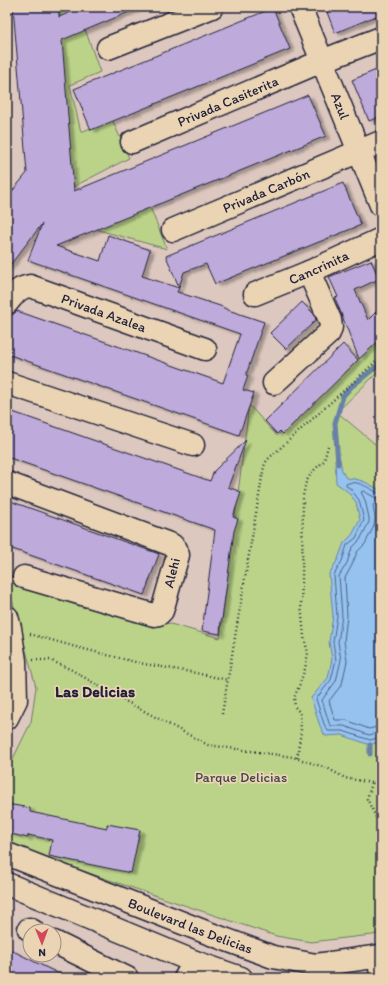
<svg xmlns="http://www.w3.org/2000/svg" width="388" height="985" font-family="Itim,sans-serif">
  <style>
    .green { fill: #bbd389; stroke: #6e7a62 }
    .water { fill: #95c2ef; stroke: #6782a7 }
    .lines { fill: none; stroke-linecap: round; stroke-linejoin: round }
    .shore { stroke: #506283; stroke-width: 1 }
    .stream { stroke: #6782a7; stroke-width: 5 }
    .building { fill: #bfabdb; stroke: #22223b; filter: url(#shadow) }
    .minor-casing { stroke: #22223b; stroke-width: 25 }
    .path { stroke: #22223b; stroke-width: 2.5; stroke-dasharray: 1 3; stroke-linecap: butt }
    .minor { stroke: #ead4b3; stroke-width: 22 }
    .labels { text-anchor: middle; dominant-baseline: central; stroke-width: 3.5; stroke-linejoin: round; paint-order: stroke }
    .street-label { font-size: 14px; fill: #22223b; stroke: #ead4b3 }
    .park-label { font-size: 14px; fill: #41454b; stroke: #ead4b3 }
    .quarter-label { font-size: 16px; font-weight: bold; fill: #22223b; stroke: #ead4b3 }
  </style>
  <defs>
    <filter id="shadow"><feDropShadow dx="4.5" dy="2.5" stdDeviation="1" flood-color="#0004"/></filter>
  </defs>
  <rect width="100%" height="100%" fill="#ddc8bf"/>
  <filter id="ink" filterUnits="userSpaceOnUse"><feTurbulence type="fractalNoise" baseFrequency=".025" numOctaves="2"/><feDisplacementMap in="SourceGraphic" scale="8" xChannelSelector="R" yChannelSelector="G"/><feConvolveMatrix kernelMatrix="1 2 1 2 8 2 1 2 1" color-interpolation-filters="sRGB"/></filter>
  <g filter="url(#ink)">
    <g class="green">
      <path d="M59,7H64L72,32L84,26L100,72L70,85L81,132L112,119L129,158L71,188Z"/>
      <path d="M150,207L167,249L91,228Z"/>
      <path d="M381,331V369L337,412L381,449V933L372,935L345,938L311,942L276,936L11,847L7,844V770L10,765L31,722L36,687L7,581L85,608L86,603L126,619L128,612L220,638L249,405L277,436Z"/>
    </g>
    <path class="water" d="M335,459H340L342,471L346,478C359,478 370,484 381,491V741L370,745L342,735L325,736L320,726L311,698L328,678L332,659L329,642L333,616L329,574L338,559L344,543L352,535L360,520L356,502L347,491L336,483Z"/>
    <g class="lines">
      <g class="shore">
        <path d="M381,494L378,493C369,488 356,479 346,484V486L350,488L359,500L364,520L356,538L347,545L342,561L334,575L337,616L333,642L336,660L331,680L316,699L324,724L328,731H343L370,740L381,737"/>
        <path d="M381,499L376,498L363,491L361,492L365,500L369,518V522L360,540L352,548L347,563L339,576L342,616L338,642L341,660L336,681L322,700L329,723L331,726H344L369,735L381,732"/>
        <path d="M381,505L374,504L373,505L375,518L374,526L365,544L357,552L352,565L345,578L347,616L344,641L347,661L342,684L329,701L335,720H346L369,729L381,726"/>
      </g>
      <g class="stream">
        <path d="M338,464L335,423L343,396L351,387L381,363"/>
        <path d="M370,745V754"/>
      </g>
    </g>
    <g class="building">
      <path d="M13,7H59V17L83,7H141L62,40L74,191L308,95L326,136L56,246L100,261L108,235L150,250L142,276L179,288L177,292L220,306L228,310L264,322L246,375L248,376L243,390L254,393L239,435L7,354V316L12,315L17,311L223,383L240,334L28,260L42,224L7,269V194H10L27,173Z"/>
      <path d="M325,7H381V14L335,33Z"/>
      <path d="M273,8L290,49L91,130L74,89Z"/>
      <path d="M381,68V116L369,121L352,80Z"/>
      <path d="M343,183L361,225L215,284L206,264L184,272L179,287L166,256Z"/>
      <path d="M371,260L379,279L355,290L368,320L381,307V339L359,359L335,298L338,297L329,277Z"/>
      <path d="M302,302L314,314L316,320L286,349L270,333Z"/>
      <path d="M343,344L358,360L283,434L280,431L277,434L265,421Z"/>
      <path d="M7,410L210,481L214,471L246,440L228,487L241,492L233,517L238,519L234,531L222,619L221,620L220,634L202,631L215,530L7,457Z"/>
      <path d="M7,500L159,554L144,595L7,547Z"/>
      <path d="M7,804L30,808V812L107,828V824L140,830L131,873L49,856L52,840L28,835V838L7,833Z"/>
      <path d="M7,948L41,965L68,978H7Z"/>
    </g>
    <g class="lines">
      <g class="minor-casing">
        <g id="minor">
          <path id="s1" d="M300,7L381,205"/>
          <path d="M108,48L212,7"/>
          <path id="s2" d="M132,142L322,61L381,38"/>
          <path id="s3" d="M173,230L381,142"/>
          <path id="s4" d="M255,294L309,272L381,239"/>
          <path id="s5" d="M7,303C15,294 17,288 30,286L205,349"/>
          <path d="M7,383L193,445"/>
          <path d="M274,383L329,333L331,327L330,320L309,272"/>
          <path d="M7,483L172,545L176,549L178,555L162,611L159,614L154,615L24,577"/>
          <path d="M7,617L10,628L15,661L16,700L7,718"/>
          <path id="s6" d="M7,854L208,933L273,957L316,965L381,956"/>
          <path d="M7,884L195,962L241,978"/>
          <path d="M29,929L33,931"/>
          <path d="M54,942L127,978"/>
          <path d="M379,956L381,977"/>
          <path d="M185,978L195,962"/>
        </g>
      </g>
      <g class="path">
        <path d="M30,634L76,647L139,663L191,672L228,680"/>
        <path d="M33,660H50L72,670L112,694L208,745L293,757L327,768L345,778L372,783H381"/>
        <path d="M222,714L264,466L267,460L381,357"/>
        <path d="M297,758L301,731L300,713L295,707L294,698L299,686L305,669L308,653L304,637L301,604L302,582L303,496L306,482L312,472L324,461L328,446"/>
        <path d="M372,783L367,799L381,827"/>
        <path d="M381,863L380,867L381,873"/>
      </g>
      <use href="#minor" class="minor"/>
    </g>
  </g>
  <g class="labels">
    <g class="street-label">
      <text stroke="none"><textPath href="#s2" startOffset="104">Privada Casiterita</textPath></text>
      <text stroke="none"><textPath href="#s1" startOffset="107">Azul</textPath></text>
      <text stroke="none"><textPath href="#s3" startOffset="101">Privada Carbón</textPath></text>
      <text stroke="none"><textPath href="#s4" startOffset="69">Cancrinita</textPath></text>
      <text stroke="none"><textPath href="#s5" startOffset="108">Privada Azalea</textPath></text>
      <text transform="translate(172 573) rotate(-76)">Alehi</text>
      <text stroke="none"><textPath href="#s6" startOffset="197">Boulevard las Delicias</textPath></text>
    </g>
    <g class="park-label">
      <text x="241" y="777">Parque Delicias</text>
    </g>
    <g class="quarter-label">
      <text x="95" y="691">Las Delicias</text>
    </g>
  </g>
  <rect width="388" height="985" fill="none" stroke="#ead4b3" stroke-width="24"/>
  <rect x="12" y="12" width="364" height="961" fill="none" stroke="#22223b" stroke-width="1.5" filter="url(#ink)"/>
  <g transform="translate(42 943) rotate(179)"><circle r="19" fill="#ead4b3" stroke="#9a8d83"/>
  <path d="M0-3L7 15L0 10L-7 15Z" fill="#d1495b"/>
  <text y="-6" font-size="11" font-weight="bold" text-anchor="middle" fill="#22223b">N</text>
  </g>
</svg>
